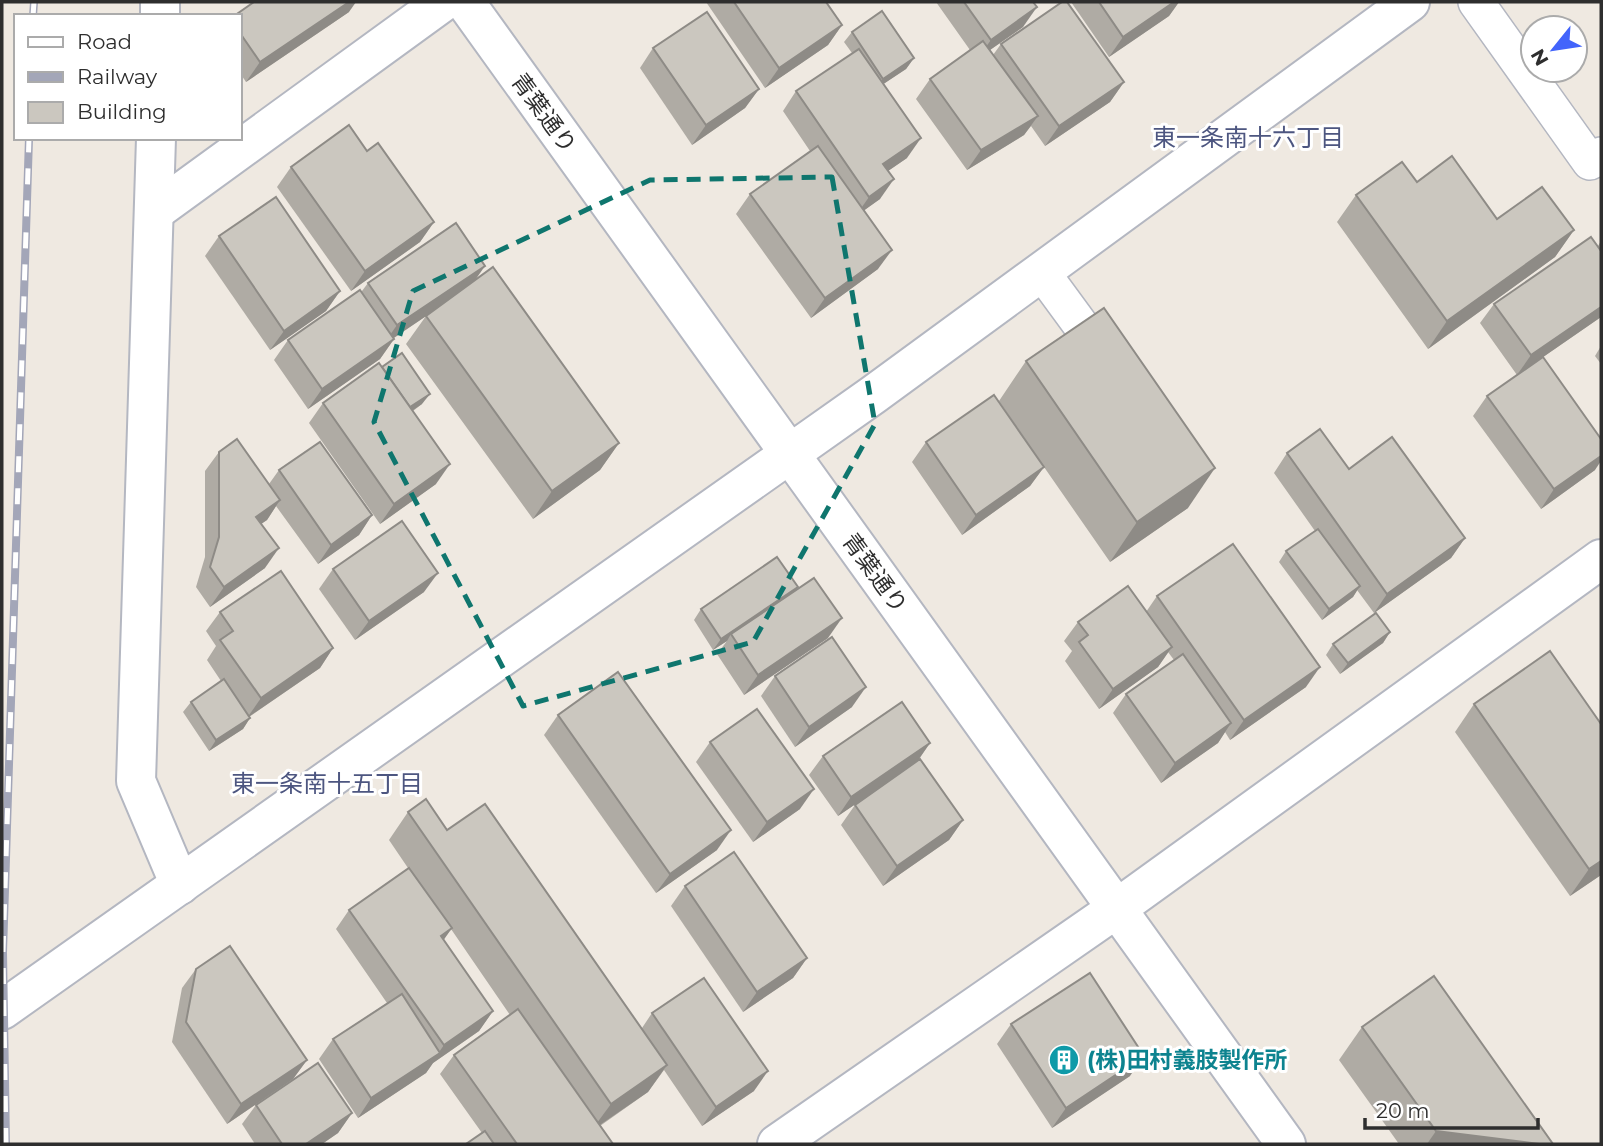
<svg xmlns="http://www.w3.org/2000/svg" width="1603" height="1146" font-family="Montserrat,'Noto Sans JP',sans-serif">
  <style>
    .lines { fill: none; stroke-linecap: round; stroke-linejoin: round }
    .service-casing { stroke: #b4b7c1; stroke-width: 38 }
    .minor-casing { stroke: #b4b7c1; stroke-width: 42 }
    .tertiary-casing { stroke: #b4b7c1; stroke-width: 42 }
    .service { stroke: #fff; stroke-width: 35 }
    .minor { stroke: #fff; stroke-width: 38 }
    .tertiary { stroke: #fff; stroke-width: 38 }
    .rail-casing { stroke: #a3a6b8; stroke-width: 8 }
    .rail { stroke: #fff; stroke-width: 5; stroke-dasharray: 16; stroke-linecap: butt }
    .wall { fill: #afaba4 }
    .shaded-wall { fill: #8e8b86 }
    .building { fill: #cbc7bf; stroke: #8e8b86; stroke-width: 2 }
    .marked { fill: none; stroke: #0f766e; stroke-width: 5; stroke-dasharray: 14 9; stroke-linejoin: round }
    .labels { text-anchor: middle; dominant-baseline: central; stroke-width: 6; stroke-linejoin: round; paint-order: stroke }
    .street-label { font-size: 23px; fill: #2e2e2e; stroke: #fff }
    .culture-label { font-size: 23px; font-weight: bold; fill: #0d838f; stroke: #fff; text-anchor: start }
    .neighbourhood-label { font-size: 24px; fill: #4d5680; stroke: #fff }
  </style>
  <rect width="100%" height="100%" fill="#efe9e1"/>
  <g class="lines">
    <g class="service-casing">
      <g id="service">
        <path d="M1476,2L1590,162L1601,155"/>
        <path d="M1041,271L1107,361"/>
      </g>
    </g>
    <g class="minor-casing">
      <g id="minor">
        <path d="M160,16V2"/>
        <path d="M156,138L136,781L180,885"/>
        <path d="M154,212L443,2"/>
        <path d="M777,1144L1116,909L1601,559"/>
      </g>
    </g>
    <g class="tertiary-casing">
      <g id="tertiary">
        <path d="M465,2L1286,1144"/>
        <path d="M2,1010L873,395L1410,2"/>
      </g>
    </g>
    <use href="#service" class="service"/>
    <use href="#minor" class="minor"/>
    <use href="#tertiary" class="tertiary"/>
    <g class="rail-casing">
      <g id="rail">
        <path d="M33,16L34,2"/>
        <path d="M6,1144L3,952L29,138"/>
      </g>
    </g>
    <use href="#rail" class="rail"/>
  </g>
  <g class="wall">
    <path d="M706,2H826L842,25L828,45L765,88Z"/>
    <path d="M936,2H1033L1023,27L990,50L993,55L1001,44L1124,82L1110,102L1045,146L1031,126L1024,135L967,170L916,99L930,79L970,50Z"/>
    <path d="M1071,2H1179L1169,16L1109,57Z"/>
    <path d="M349,12L246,82L240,73V16Z"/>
    <path d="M852,32L914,58L906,69L883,84L907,158L888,171L880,199L864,210L878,269L811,318L736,214L750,194L810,151L783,111L796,91L852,53L844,42Z"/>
    <path d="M653,48L759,89L745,108L692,145L640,68Z"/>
    <path d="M367,151L434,222L420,242L351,291L277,187L291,167Z"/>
    <path d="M1417,182L1497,219L1574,230L1555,257L1428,349L1337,222L1356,195Z"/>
    <path d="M219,236L340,291L326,311L270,350L205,256Z"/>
    <path d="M1601,241V317L1543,357L1595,470L1541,509L1473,416L1487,396L1517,375L1480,323L1494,304L1598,246Z"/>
    <path d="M474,281L619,443L600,470L533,519L406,344L426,316L394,338V339L380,359L308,409L274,360L288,340L362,291L368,283Z"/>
    <path d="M1601,346V364L1595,356Z"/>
    <path d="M1026,361L1188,508L1110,562L1044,467L1030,486L962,535L912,462L926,442L1038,458L999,401Z"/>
    <path d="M382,367L422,404L413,411L436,484L380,524L309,423L323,403Z"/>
    <path d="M219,452L269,484L279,470L372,515L359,535L318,564L276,506L267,520L261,524L265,568L210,607L196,587L205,557V471Z"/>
    <path d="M1287,453L1349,469L1465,538L1451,558L1374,613L1357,590L1353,597L1322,620L1279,562L1286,551L1315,531L1274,473Z"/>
    <path d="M333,569L424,592L355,640L319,589Z"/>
    <path d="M798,587L794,592L828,638L744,695L717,654L727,641L713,650L694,620L701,609Z"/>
    <path d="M1157,596L1306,687L1230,740L1225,732L1218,743L1161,783L1113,713L1126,694L1174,660L1168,652L1158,667L1099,709L1065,661L1072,651L1064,641L1078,622L1146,612Z"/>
    <path d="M220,612L333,648L320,668L249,717L250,718L243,729L209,751L183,712L191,702L221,681L207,660L216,646L206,631Z"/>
    <path d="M1390,632L1383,643L1340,674L1326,655L1333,644Z"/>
    <path d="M775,676L852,707L795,747L761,696Z"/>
    <path d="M1474,704L1601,875L1570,896L1455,732Z"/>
    <path d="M558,715L717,850L656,893L544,735Z"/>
    <path d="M710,742L800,809L753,842L696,762Z"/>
    <path d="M930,743L917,762L963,820L949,840L883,886L841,825L855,805L889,781L838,816L809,775L823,756Z"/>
    <path d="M408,812L447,830L642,1028L652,1013L754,1091L702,1126L664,1070L648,1092L600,1126L613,1144H466L482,1133L440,1074L454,1055L510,1015L451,929L443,940L493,1011L479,1031L433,1063L426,1073L358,1118L319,1059L333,1039L387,1003L336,929L349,910L408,868L389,840Z"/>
    <path d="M685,886L807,958L793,978L743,1012L671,906Z"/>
    <path d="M196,969L307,1060L293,1079L227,1124L172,1042L182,988Z"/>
    <path d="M1011,1024L1130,1076L1052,1128L997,1044Z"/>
    <path d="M1362,1027L1553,1144H1399L1339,1060Z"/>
    <path d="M256,1105L352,1113L338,1133L322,1144H255L242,1124Z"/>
  </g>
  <g class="shaded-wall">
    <path d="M349,2H356L349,12L246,82L260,62Z"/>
    <path d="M1174,2H1179L1169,16L1109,57L1123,37Z"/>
    <path d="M1037,7L1023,27L977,59L991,40Z"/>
    <path d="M842,25L828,45L765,88L779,68Z"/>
    <path d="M914,58L906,69L876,89L883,79Z"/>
    <path d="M1124,82L1110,102L1045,146L1059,126Z"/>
    <path d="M759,89L745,108L692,145L706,125Z"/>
    <path d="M1038,116L1024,135L967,170L981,150Z"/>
    <path d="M921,138L907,158L869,184L883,164Z"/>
    <path d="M894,179L880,199L855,217L869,197Z"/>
    <path d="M434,222L420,242L351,291L365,271Z"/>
    <path d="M1574,230L1555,257L1428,349L1447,321Z"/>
    <path d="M892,250L878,269L811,318L825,298Z"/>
    <path d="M485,266L471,286L383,345L397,325Z"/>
    <path d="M340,291L326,311L270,350L284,331Z"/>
    <path d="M1601,307V317L1517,375L1531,355Z"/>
    <path d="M394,339L380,359L308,409L322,389Z"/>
    <path d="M430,394L422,404L397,421L405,410Z"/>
    <path d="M619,443L600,470L533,519L552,491Z"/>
    <path d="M1601,456V461L1595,470L1541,509L1554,489Z"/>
    <path d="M450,464L436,484L380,524L394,504Z"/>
    <path d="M1044,467L1030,486L962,535L976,515Z"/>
    <path d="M1215,468L1188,508L1110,562L1137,522Z"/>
    <path d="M280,500L267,520L242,537L256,517Z"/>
    <path d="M372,515L359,535L318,564L331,545Z"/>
    <path d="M1465,538L1451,558L1374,613L1387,594Z"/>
    <path d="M279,548L265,568L210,607L224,587Z"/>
    <path d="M438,573L424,592L355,640L369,621Z"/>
    <path d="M1360,586L1353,597L1322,620L1329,609Z"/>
    <path d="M798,587L790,597L731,634L727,641L713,650L721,639Z"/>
    <path d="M842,618L828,638L744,695L758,675Z"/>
    <path d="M1390,632L1383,643L1340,674L1348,663Z"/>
    <path d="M1172,647L1158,667L1099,709L1113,689Z"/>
    <path d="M333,648L320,668L247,718L261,698Z"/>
    <path d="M1320,667L1306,687L1230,740L1244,720Z"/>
    <path d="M866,687L852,707L795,747L809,727Z"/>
    <path d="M250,718L243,729L209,751L216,740Z"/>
    <path d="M1231,723L1218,743L1161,783L1175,763Z"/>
    <path d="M930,743L916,763L838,816L851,797Z"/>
    <path d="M814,789L800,809L753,842L767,822Z"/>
    <path d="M963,820L949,840L883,886L897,866Z"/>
    <path d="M731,830L717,850L656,893L670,874Z"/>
    <path d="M1601,861V875L1570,896L1589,869Z"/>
    <path d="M452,928L438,948L441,936Z"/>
    <path d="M807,958L793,978L743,1012L757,992Z"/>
    <path d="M493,1011L479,1031L433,1063L426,1073L358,1118L371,1098L437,1055L444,1045Z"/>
    <path d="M1144,1056L1130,1076L1052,1128L1066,1108Z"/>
    <path d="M307,1060L293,1079L227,1124L241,1104Z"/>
    <path d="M667,1065L648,1092L591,1131L611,1104Z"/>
    <path d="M768,1071L754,1091L702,1126L716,1107Z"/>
    <path d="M352,1113L338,1133L322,1144H306Z"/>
    <path d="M1436,1131L1539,1144H1427Z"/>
  </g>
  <g class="building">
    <path d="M254,2H349L260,62L240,33V16H234Z"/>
    <path d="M734,2H826L842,25L779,68Z"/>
    <path d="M964,2H1033L1037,7L991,40Z"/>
    <path d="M1062,2H1067L1124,82L1059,126L1001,44Z"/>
    <path d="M1099,2H1174L1123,37Z"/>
    <path d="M882,11L914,58L883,79L852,32Z"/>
    <path d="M707,12L759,89L706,125L653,48Z"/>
    <path d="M983,41L1038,116L981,150L930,79Z"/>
    <path d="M859,49L921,138L883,164L894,179L869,197L796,91Z"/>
    <path d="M349,125L367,151L378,143L434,222L365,271L291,167Z"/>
    <path d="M818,146L892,250L825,298L750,194Z"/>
    <path d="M1452,156L1497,219L1542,187L1574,230L1447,321L1356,195L1402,162L1417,182Z"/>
    <path d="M276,197L340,291L284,331L219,236Z"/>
    <path d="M456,223L485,266L397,325L368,283Z"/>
    <path d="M1591,237L1601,251V307L1531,355L1494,304Z"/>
    <path d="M493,267L619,443L552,491L426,316Z"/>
    <path d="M360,290L394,339L322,389L288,340Z"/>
    <path d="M1104,308L1215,468L1137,522L1026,361Z"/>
    <path d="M402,353L430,394L410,407L382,367Z"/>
    <path d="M1543,357L1601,439V456L1554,489L1487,396Z"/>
    <path d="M379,363L450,464L394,504L323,403Z"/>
    <path d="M994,395L1044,467L976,515L926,442Z"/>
    <path d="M1320,429L1349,469L1392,437L1465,538L1387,594L1287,453Z"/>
    <path d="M237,439L280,500L256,517L279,548L224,587L210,567L219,537V452Z"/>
    <path d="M320,442L372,515L331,545L279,470Z"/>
    <path d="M402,521L438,573L369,621L333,569Z"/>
    <path d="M1318,529L1360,586L1329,609L1286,551Z"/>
    <path d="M1233,544L1320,667L1244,720L1157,596Z"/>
    <path d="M777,557L798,587L721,639L701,609Z"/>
    <path d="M281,571L333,648L261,698L220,640L233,631L220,612Z"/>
    <path d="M814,578L842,618L758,675L731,634Z"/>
    <path d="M1128,586L1172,647L1113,689L1079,642L1088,635L1078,622Z"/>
    <path d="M1376,613L1390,632L1348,663L1333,644Z"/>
    <path d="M832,637L866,687L809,727L775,676Z"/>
    <path d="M1550,651L1601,724V861L1589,869L1474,704Z"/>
    <path d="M1183,654L1231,723L1175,763L1126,694Z"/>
    <path d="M618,672L731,830L670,874L558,715Z"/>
    <path d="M224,679L250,718L216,740L191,702Z"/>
    <path d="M902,702L930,743L851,797L823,756Z"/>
    <path d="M757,709L814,789L767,822L710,742Z"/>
    <path d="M920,759L963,820L897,866L855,805Z"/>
    <path d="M426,799L447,830L485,804L667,1065L611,1104L408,812Z"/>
    <path d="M734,852L807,958L757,992L685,886Z"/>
    <path d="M409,868L452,928L441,936L493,1011L444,1045L349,910Z"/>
    <path d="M230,946L307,1060L241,1104L186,1022L196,969Z"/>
    <path d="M1090,973L1144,1056L1066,1108L1011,1024Z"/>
    <path d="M1434,976L1553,1144H1539L1436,1131L1362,1027Z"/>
    <path d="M704,978L768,1071L716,1107L652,1013Z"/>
    <path d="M402,994L440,1053L371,1098L333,1039Z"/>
    <path d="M518,1009L613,1144H517L454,1055Z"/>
    <path d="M318,1063L352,1113L306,1144H282L256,1105Z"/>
    <path d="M485,1131L494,1144H466Z"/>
  </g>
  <path class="marked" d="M832,177L875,424L753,642L523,706L374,422L413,291L650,180Z"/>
  <defs>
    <g id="building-disc" transform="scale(1.575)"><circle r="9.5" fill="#0f9aa8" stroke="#fff"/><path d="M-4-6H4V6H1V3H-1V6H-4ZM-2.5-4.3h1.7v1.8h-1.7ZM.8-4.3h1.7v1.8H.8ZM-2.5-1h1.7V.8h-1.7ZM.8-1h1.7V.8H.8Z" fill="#fff"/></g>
  </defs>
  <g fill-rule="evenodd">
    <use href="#building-disc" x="1064" y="1060"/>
  </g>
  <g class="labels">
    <g class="street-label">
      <text transform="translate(544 113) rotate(54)">青葉通り</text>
      <text transform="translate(875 573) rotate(54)">青葉通り</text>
    </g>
    <g class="culture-label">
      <text x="1087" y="1060">(株)田村義肢製作所</text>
    </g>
    <g class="neighbourhood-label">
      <text x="1248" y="137">東一条南十六丁目</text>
      <text x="327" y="783">東一条南十五丁目</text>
    </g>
  </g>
  <rect width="1603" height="1146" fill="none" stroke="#2e2e2e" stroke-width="7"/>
  <rect x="14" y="14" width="228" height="126" fill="#ffffff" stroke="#ababab" stroke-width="2"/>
  <rect x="28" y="37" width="35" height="10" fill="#ffffff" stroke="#ababab" stroke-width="2"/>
  <text x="77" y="49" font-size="21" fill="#2e2e2e">Road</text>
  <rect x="28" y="72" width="35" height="10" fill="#a3a6b8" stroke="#ababab" stroke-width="2"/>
  <text x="77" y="84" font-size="21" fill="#2e2e2e">Railway</text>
  <rect x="28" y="102" width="35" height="21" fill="#cbc7bf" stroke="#ababab" stroke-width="2"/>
  <text x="77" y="119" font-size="21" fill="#2e2e2e">Building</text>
  <g transform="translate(1554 49) rotate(240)"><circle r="33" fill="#ffffff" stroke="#ababab" stroke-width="2"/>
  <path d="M0-5L12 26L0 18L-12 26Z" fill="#4264fb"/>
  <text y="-10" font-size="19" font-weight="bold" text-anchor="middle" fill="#2e2e2e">N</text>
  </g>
  <path d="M1365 1118v10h173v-10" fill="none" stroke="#2e2e2e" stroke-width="3.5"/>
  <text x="1376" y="1118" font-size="21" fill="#2e2e2e" stroke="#ffffff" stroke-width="5" paint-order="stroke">20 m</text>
</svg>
